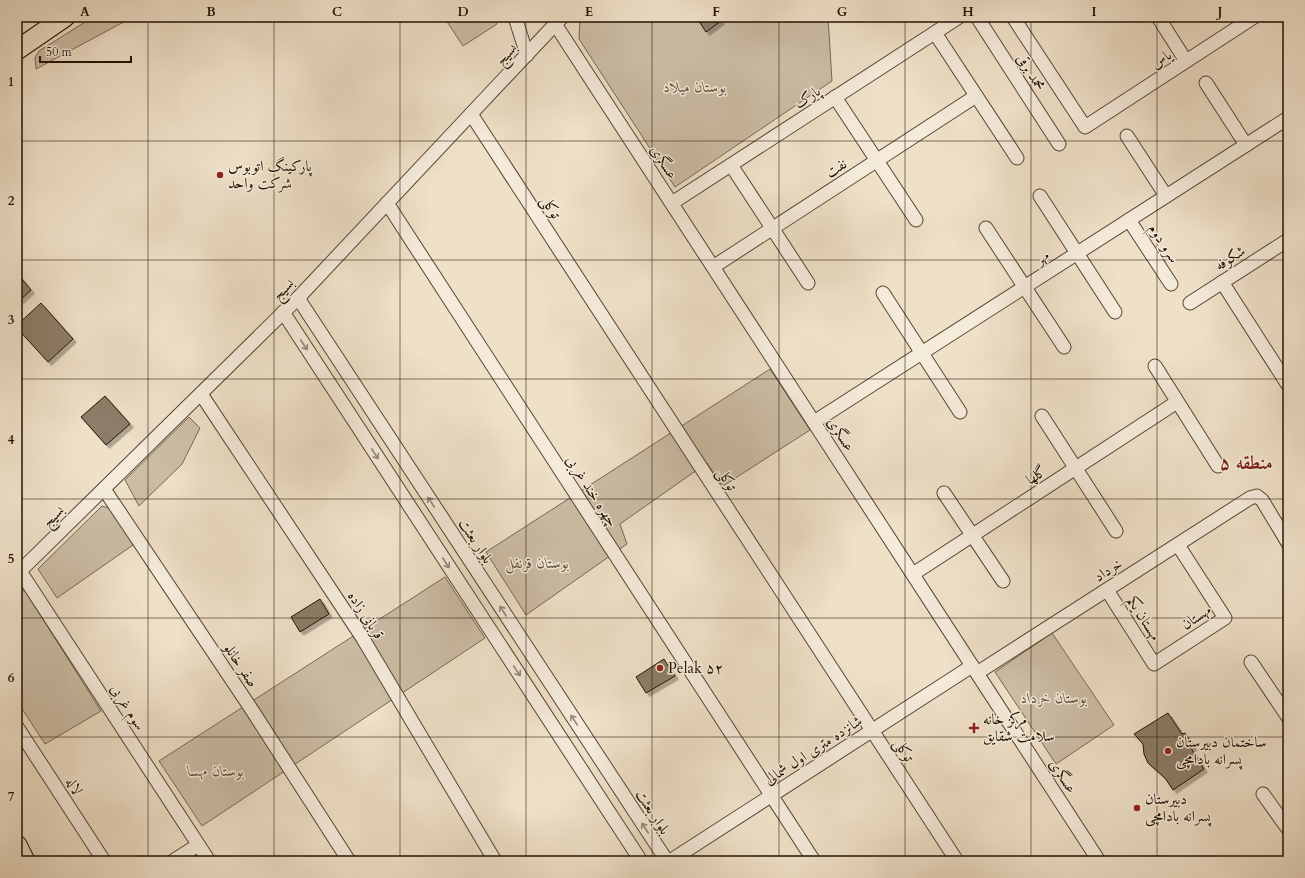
<svg xmlns="http://www.w3.org/2000/svg" width="1305" height="878" font-family="Cardo,Amiri,serif">
  <style>
    .green { fill: #ccbda6; stroke: #766853 }
    .building { fill: #8c7d68; stroke: #211200; filter: url(#shadow) }
    .lines { fill: none; stroke-linecap: round; stroke-linejoin: round }
    .minor-casing { stroke: #544632; stroke-width: 15 }
    .highway-casing { stroke: #211200; stroke-width: 21 }
    .minor { stroke: #f5ebdb; stroke-width: 13 }
    .highway { stroke: #efe0c8; stroke-width: 19 }
    .oneway { stroke: #968978 }
    .grid { fill: none; stroke: #211200; stroke-width: 1; stroke-opacity: 0.55 }
    .poi-dot { fill: #8f2418; stroke: #f5ebdb; stroke-width: 1.5 }
    .labels { text-anchor: middle; dominant-baseline: central; stroke-width: 3; stroke-linejoin: round; paint-order: stroke }
    .street-label { font-size: 15px; fill: #211200; stroke: #f5ebdb }
    .park-label { font-size: 15px; font-style: italic; fill: #5d4e3a; stroke: #f5ebdb }
    .poi-label { font-size: 15px; fill: #211200; stroke: #f5ebdb; text-anchor: start }
    .district-label { font-size: 19px; font-weight: bold; fill: #7a1f14; stroke: #f5ebdb }
    .neatline { fill: none; stroke: #211200; stroke-width: 1.5 }
    .grid-label { font-size: 13px; text-anchor: middle; font-weight: bold; fill: #211200 }
  </style>
  <defs>
    <filter id="shadow"><feDropShadow dx="3.5" dy="3.5" stdDeviation="0" flood-color="#0004"/></filter>
  </defs>
  <rect width="100%" height="100%" fill="#efe0c8"/>
  <filter id="stains"><feTurbulence type="fractalNoise" baseFrequency=".005" numOctaves="4"/><feColorMatrix values="0 0 0 0 .2 0 0 0 0 .09 0 0 0 0 .02 0 0 0 .5 -.17"/></filter>
  <radialGradient id="worn" r=".72"><stop offset=".6" stop-color="#630" stop-opacity="0"/><stop offset="1" stop-color="#630" stop-opacity=".3"/></radialGradient>
  <g class="green">
    <path d="M93,17H133L36,69L35,58L39,51Z"/>
    <path d="M444,17H492L497,24L463,46Z"/>
    <path d="M580,17H828L832,81L675,187L579,39Z"/>
    <path d="M770,369L810,430L723,486L707,463L620,524L627,544L526,615L486,552Z"/>
    <path d="M189,417L200,428L182,464L139,506L125,480Z"/>
    <path d="M102,506L112,509L133,545L57,598L38,569Z"/>
    <path d="M445,577L485,638L202,826L159,761Z"/>
    <path d="M18,589L25,591L101,711L45,744L17,701Z"/>
    <path d="M1052,633L1114,725L1056,764L995,672Z"/>
  </g>
  <g class="building">
    <path d="M705,17H719L721,21L706,32L699,21Z"/>
    <path d="M17,273L31,290L17,303Z"/>
    <path d="M41,303L73,339L48,362L17,328V325Z"/>
    <path d="M105,396L130,424L106,445L81,417Z"/>
    <path d="M320,599L329,614L300,632L291,617Z"/>
    <path d="M664,659L675,676L646,693L636,677Z"/>
    <path d="M1168,713L1182,734L1185,733L1194,747L1191,748L1204,769L1173,790L1165,778L1148,763L1144,754L1143,744L1134,734Z"/>
  </g>
  <g class="lines">
    <g class="minor-casing">
      <g id="minor">
        <path d="M515,17L527,55"/>
        <path d="M977,17L1059,144"/>
        <path d="M1013,17L1085,127L1254,17"/>
        <path d="M1158,17L1186,61"/>
        <path d="M555,24L1099,861"/>
        <path d="M935,33L1017,158"/>
        <path d="M1206,83L1246,145"/>
        <path d="M835,97L916,220"/>
        <path d="M471,114L957,861"/>
        <path d="M1127,136L1166,196"/>
        <path d="M731,165L808,283"/>
        <path d="M1040,196L1115,312"/>
        <path d="M387,203L814,861"/>
        <path d="M672,203L959,17"/>
        <path d="M1129,220L1171,284"/>
        <path d="M986,228L1064,347"/>
        <path d="M713,267L976,96"/>
        <path d="M1222,282L1288,385"/>
        <path d="M883,293L960,412"/>
        <path d="M298,298L667,861"/>
        <path d="M1190,303L1288,240"/>
        <path d="M283,312L641,861"/>
        <path d="M1155,366L1218,466"/>
        <path d="M201,394L362,637L495,861"/>
        <path d="M1042,416L1116,531"/>
        <path d="M814,422L1288,118"/>
        <path d="M104,489L250,707L349,861"/>
        <path d="M944,493L1003,581"/>
        <path d="M20,571L209,861"/>
        <path d="M17,574L298,298L562,17"/>
        <path d="M913,574L1177,402"/>
        <path d="M1107,590L1154,664L1225,618L1178,545"/>
        <path d="M1251,662L1288,717"/>
        <path d="M977,673L1250,498L1257,496L1262,500L1288,543"/>
        <path d="M17,727L104,861"/>
        <path d="M1263,794L1288,829"/>
        <path d="M173,861L198,845"/>
        <path d="M670,861L972,666"/>
      </g>
    </g>
    <g class="highway-casing">
      <g id="highway">
        <path d="M17,50L65,17"/>
        <path d="M17,845L25,861"/>
      </g>
    </g>
    <use href="#minor" class="minor"/>
    <use href="#highway" class="highway"/>
  </g>
  <defs><path id="oneway-shaft" d="M-6 0H5M1.5-3L5.5 0L1.5 3" fill="none" stroke-width="1.6" stroke-linecap="round" stroke-linejoin="round"/></defs>
  <g class="oneway">
    <use href="#oneway-shaft" transform="translate(304 345) rotate(57)"/>
    <use href="#oneway-shaft" transform="translate(375 454) rotate(57)"/>
    <use href="#oneway-shaft" transform="translate(431 502) rotate(-123)"/>
    <use href="#oneway-shaft" transform="translate(446 563) rotate(57)"/>
    <use href="#oneway-shaft" transform="translate(503 611) rotate(-123)"/>
    <use href="#oneway-shaft" transform="translate(517 671) rotate(57)"/>
    <use href="#oneway-shaft" transform="translate(574 720) rotate(-123)"/>
    <use href="#oneway-shaft" transform="translate(645 828) rotate(-123)"/>
  </g>
  <path class="grid" d="M148,17V861M274,17V861M400,17V861M526,17V861M652,17V861M779,17V861M905,17V861M1031,17V861M1157,17V861M17,141H1288M17,260H1288M17,379H1288M17,499H1288M17,618H1288M17,737H1288"/>
  <g class="poi-dot">
    <circle cx="220" cy="175" r="4"/>
    <circle cx="660" cy="668" r="4"/>
    <path d="M972 722h4v4h4v4h-4v4h-4v-4h-4v-4h4z"/>
    <circle cx="1168" cy="751" r="4"/>
    <circle cx="1137" cy="808" r="4"/>
  </g>
  <g class="labels">
    <g class="street-label">
      <text transform="translate(506 54) rotate(-47)">بسیج</text>
      <text transform="translate(1161 59) rotate(-33)">یاس</text>
      <text transform="translate(1031 72) rotate(57)">محمد برقی</text>
      <text transform="translate(807 97) rotate(-33)">پارک</text>
      <text transform="translate(664 162) rotate(57)">عسگری</text>
      <text transform="translate(836 168) rotate(-33)">نفت</text>
      <text transform="translate(551 207) rotate(57)">توکلی</text>
      <text transform="translate(1164 243) rotate(57)">سرو دوم</text>
      <text transform="translate(1042 257) rotate(-33)">مهر</text>
      <text transform="translate(1230 258) rotate(-33)">شکوفه</text>
      <text transform="translate(283 289) rotate(-45)">بسیج</text>
      <text transform="translate(841 434) rotate(57)">عسگری</text>
      <text transform="translate(1036 475) rotate(-33)">گلها</text>
      <text transform="translate(727 479) rotate(57)">توکلی</text>
      <text transform="translate(592 491) rotate(57)">چهره خند غربی</text>
      <text transform="translate(53 516) rotate(-45)">بسیج</text>
      <text transform="translate(476 541) rotate(57)">بلوار بعثت</text>
      <text transform="translate(1108 570) rotate(-32)">خرداد</text>
      <text transform="translate(366 615) rotate(57)">قربانی زاده</text>
      <text transform="translate(1196 617) rotate(-34)">مهستان</text>
      <text transform="translate(1144 618) rotate(58)">مهستان یکم</text>
      <text transform="translate(241 665) rotate(56)">صفر خانلو</text>
      <text transform="translate(128 707) rotate(57)">سوم غربی</text>
      <text transform="translate(813 750) rotate(-33)">شانزده متری اول شمالی</text>
      <text transform="translate(904 750) rotate(57)">توکلی</text>
      <text transform="translate(1063 776) rotate(57)">عسگری</text>
      <text transform="translate(74 786) rotate(57)">لاله</text>
      <text transform="translate(653 812) rotate(57)">بلوار بعثت</text>
    </g>
    <g class="park-label">
      <text x="695" y="87">بوستان میلاد</text>
      <text x="537" y="563">بوستان قرنفل</text>
      <text x="1054" y="698">بوستان خرداد</text>
      <text x="216" y="771">بوستان مهسا</text>
    </g>
    <g class="poi-label">
      <text x="228" y="166">پارکینگ اتوبوس<tspan x="228" dy="17">شرکت واحد</tspan></text>
      <text x="668" y="668">Pelak ۵۲</text>
      <text x="983" y="719">مرکز خانه<tspan x="983" dy="17">سلامت شقایق</tspan></text>
      <text x="1176" y="742">ساختمان دبیرستان<tspan x="1176" dy="17">پسرانه بادامچی</tspan></text>
      <text x="1145" y="799">دبیرستان<tspan x="1145" dy="17">پسرانه بادامچی</tspan></text>
    </g>
    <g class="district-label">
      <text x="1246" y="463">منطقه ۵</text>
    </g>
  </g>
  <rect width="1305" height="878" fill="none" stroke="#efe0c8" stroke-width="44"/>
  <path d="M40 56v6h91v-6" fill="none" stroke="#211200" stroke-width="2"/>
  <text x="46" y="56" font-size="12" fill="#211200" stroke="#f5ebdb" stroke-width="3" paint-order="stroke">50 m</text>
  <rect x="22" y="22" width="1261" height="834" class="neatline"/>
  <g class="grid-label">
    <text x="85" y="16">A</text>
    <text x="211" y="16">B</text>
    <text x="337" y="16">C</text>
    <text x="463" y="16">D</text>
    <text x="589" y="16">E</text>
    <text x="716" y="16">F</text>
    <text x="842" y="16">G</text>
    <text x="968" y="16">H</text>
    <text x="1094" y="16">I</text>
    <text x="1220" y="16">J</text>
    <text x="11" y="86">1</text>
    <text x="11" y="205">2</text>
    <text x="11" y="324">3</text>
    <text x="11" y="444">4</text>
    <text x="11" y="563">5</text>
    <text x="11" y="682">6</text>
    <text x="11" y="801">7</text>
  </g>
  <rect width="100%" height="100%" filter="url(#stains)"/>
  <rect width="100%" height="100%" fill="url(#worn)"/>
</svg>
